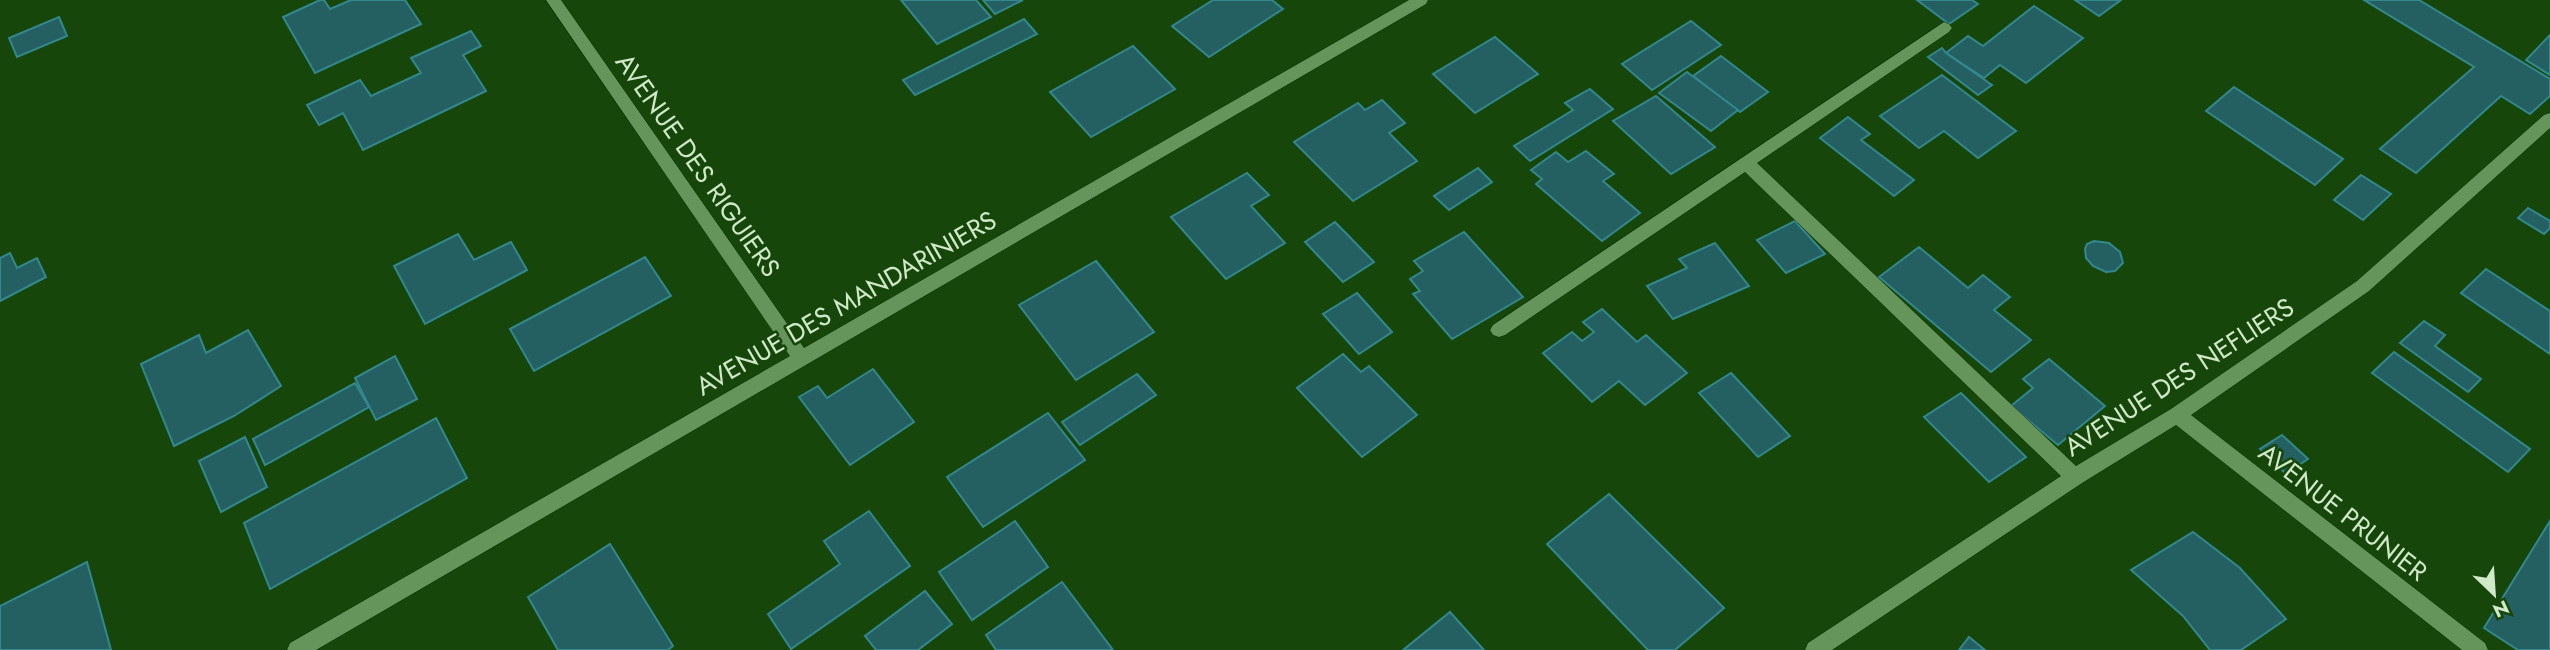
<svg xmlns="http://www.w3.org/2000/svg" width="2550" height="650" font-family="Jost,sans-serif">
  <style>
    .building { fill: #245f62; stroke: #33888d; stroke-width: 2 }
    .lines { fill: none; stroke-linecap: round; stroke-linejoin: round }
    .minor-casing { stroke: #062a00; stroke-width: 1 }
    .minor { fill: #65955a; fill-rule: evenodd }
    .labels { text-anchor: middle; dominant-baseline: central; stroke-width: 5; stroke-linejoin: round; paint-order: stroke }
    .street-label { font-size: 26px; fill: #cfe9c9; stroke: #17460b }
  </style>
  <rect width="100%" height="100%" fill="#17460b"/>
  <g class="building">
    <path d="M320,0H324L330,9L351,0H405L421,24L315,73L283,17Z"/>
    <path d="M901,0H976L991,17L937,44Z"/>
    <path d="M983,0H1023L995,14Z"/>
    <path d="M1213,0H1272L1283,9L1209,57L1172,26Z"/>
    <path d="M1917,0H1972L1978,4L1949,24Z"/>
    <path d="M2075,0H2121L2099,16Z"/>
    <path d="M2364,0H2419L2550,79V96L2530,114L2501,96L2416,173L2380,149L2474,67Z"/>
    <path d="M2034,6L2083,38L2026,83L2000,65L1984,78L1946,53L1968,36L1983,46Z"/>
    <path d="M59,17L67,36L17,57L9,38Z"/>
    <path d="M1024,19L1037,34L915,95L903,80Z"/>
    <path d="M1691,21L1721,45L1652,90L1622,64Z"/>
    <path d="M471,31L481,46L463,55L486,91L363,150L343,113L319,125L307,105L360,80L371,96L421,73L411,58Z"/>
    <path d="M2550,35V75L2526,60Z"/>
    <path d="M1495,37L1538,74L1475,113L1433,74Z"/>
    <path d="M1133,46L1175,89L1091,137L1050,92Z"/>
    <path d="M1942,48L1946,53L1992,85L1978,95L1928,57Z"/>
    <path d="M1721,56L1768,92L1740,112L1693,76Z"/>
    <path d="M1687,72L1738,110L1711,131L1659,93Z"/>
    <path d="M1942,75L2016,131L1978,158L1944,131L1919,148L1880,116Z"/>
    <path d="M2234,87L2343,159L2315,185L2206,111Z"/>
    <path d="M1590,89L1613,109L1530,161L1514,146L1573,110L1565,103Z"/>
    <path d="M1656,96L1715,147L1671,174L1613,121Z"/>
    <path d="M1382,100L1405,123L1389,133L1417,161L1353,201L1294,142L1358,103L1365,110Z"/>
    <path d="M1848,117L1870,134L1861,140L1914,180L1894,196L1820,138Z"/>
    <path d="M1586,151L1614,174L1603,181L1640,213L1602,241L1536,184L1542,179L1531,170L1556,152L1568,162Z"/>
    <path d="M1478,168L1492,182L1449,210L1434,196Z"/>
    <path d="M1247,173L1269,195L1251,206L1285,243L1226,279L1171,217Z"/>
    <path d="M2361,175L2391,194L2363,220L2334,200Z"/>
    <path d="M2528,208L2550,221V228L2544,234L2518,218Z"/>
    <path d="M1795,221L1825,254L1786,273L1757,240Z"/>
    <path d="M1335,222L1374,262L1343,282L1305,242Z"/>
    <path d="M1464,232L1523,297L1452,339L1413,294L1420,291L1410,279L1423,271L1414,261Z"/>
    <path d="M458,234L474,260L511,242L527,270L425,324L394,266Z"/>
    <path d="M2094,241L2109,243L2120,252L2123,263L2115,271L2106,272L2093,266L2086,258L2085,249L2087,244Z"/>
    <path d="M1715,243L1749,286L1673,319L1647,286L1687,268L1679,259Z"/>
    <path d="M1919,247L1968,288L1983,275L2010,297L1994,310L2031,340L1991,372L1879,277Z"/>
    <path d="M10,253L17,268L37,258L46,277L0,301V258Z"/>
    <path d="M645,257L671,296L534,371L510,329Z"/>
    <path d="M1096,261L1154,332L1076,380L1019,305Z"/>
    <path d="M2486,269L2550,311V354L2461,293Z"/>
    <path d="M1357,293L1392,332L1359,354L1323,314Z"/>
    <path d="M1602,309L1637,342L1646,335L1687,373L1645,405L1619,381L1592,402L1543,353L1572,332L1582,341L1594,332L1583,322Z"/>
    <path d="M2424,321L2445,335L2435,346L2481,379L2468,392L2400,343Z"/>
    <path d="M248,330L281,386L234,416L174,446L141,364L199,335L206,353Z"/>
    <path d="M2394,352L2530,449L2508,472L2372,373Z"/>
    <path d="M1343,354L1361,372L1369,366L1417,415L1362,457L1297,388Z"/>
    <path d="M395,356L417,399L376,420L355,378Z"/>
    <path d="M2049,359L2105,406L2058,445L2011,406L2033,388L2023,379Z"/>
    <path d="M873,369L914,422L850,465L799,397L818,386L827,398Z"/>
    <path d="M1731,373L1790,436L1758,457L1699,393Z"/>
    <path d="M1137,374L1156,395L1080,445L1062,422Z"/>
    <path d="M355,383L369,407L265,465L253,439Z"/>
    <path d="M1961,393L2026,457L1989,482L1924,417Z"/>
    <path d="M1048,413L1085,460L983,527L947,477Z"/>
    <path d="M436,418L467,478L270,589L244,523Z"/>
    <path d="M2282,435L2308,459L2286,474L2260,449Z"/>
    <path d="M245,437L267,487L221,512L199,461Z"/>
    <path d="M1609,494L1724,608L1675,650H1648L1547,544Z"/>
    <path d="M869,511L910,566L791,649L768,614L840,564L824,541Z"/>
    <path d="M1015,521L1048,567L972,620L939,572Z"/>
    <path d="M2550,521V650H2518L2484,628Z"/>
    <path d="M2193,532L2240,568L2286,619L2241,650H2210L2183,616L2131,570Z"/>
    <path d="M610,544L673,646L668,650H558L528,597Z"/>
    <path d="M87,562L111,650H0V606Z"/>
    <path d="M1062,582L1113,650H996L986,635Z"/>
    <path d="M925,591L952,624L918,650H876L865,636Z"/>
    <path d="M1450,612L1484,650H1403Z"/>
    <path d="M1969,637L1985,650H1959Z"/>
  </g>
  <g class="lines">
    <g class="minor-casing">
      <g id="minor">
        <path d="M546,0H561L804,348L1409,0H1428L1426,4L316,650H287L290,643L790,356Z"/>
        <path d="M1944,22L1949,24L1952,28L1949,32L1757,163L2076,466L2171,409L2357,281L2544,115L2550,113V128L2369,291L2191,415L2485,643L2488,650H2462L2176,425L2082,483L1832,650H1805L1808,643L2061,476L1745,172L1505,335L1499,337L1493,335L1490,330L1493,325Z"/>
      </g>
    </g>
    <use href="#minor" class="minor"/>
  </g>
  <g class="labels">
    <g class="street-label">
      <text transform="translate(698 165) rotate(55)">AVENUE DES RIGUIERS</text>
      <text transform="translate(846 303) rotate(-30)">AVENUE DES MANDARINIERS</text>
      <text transform="translate(2179 377) rotate(-33)">AVENUE DES NEFLIERS</text>
      <text transform="translate(2343 512) rotate(38)">AVENUE PRUNIER</text>
    </g>
  </g>
  <g transform="translate(2494 594) rotate(155)" stroke="#17460b" stroke-width="5" paint-order="stroke">
  <path d="M0-5L12 26L0 18L-12 26Z" fill="#cfe9c9"/>
  <text y="-10" font-size="19" font-weight="bold" text-anchor="middle" fill="#cfe9c9">N</text>
  </g>
</svg>
